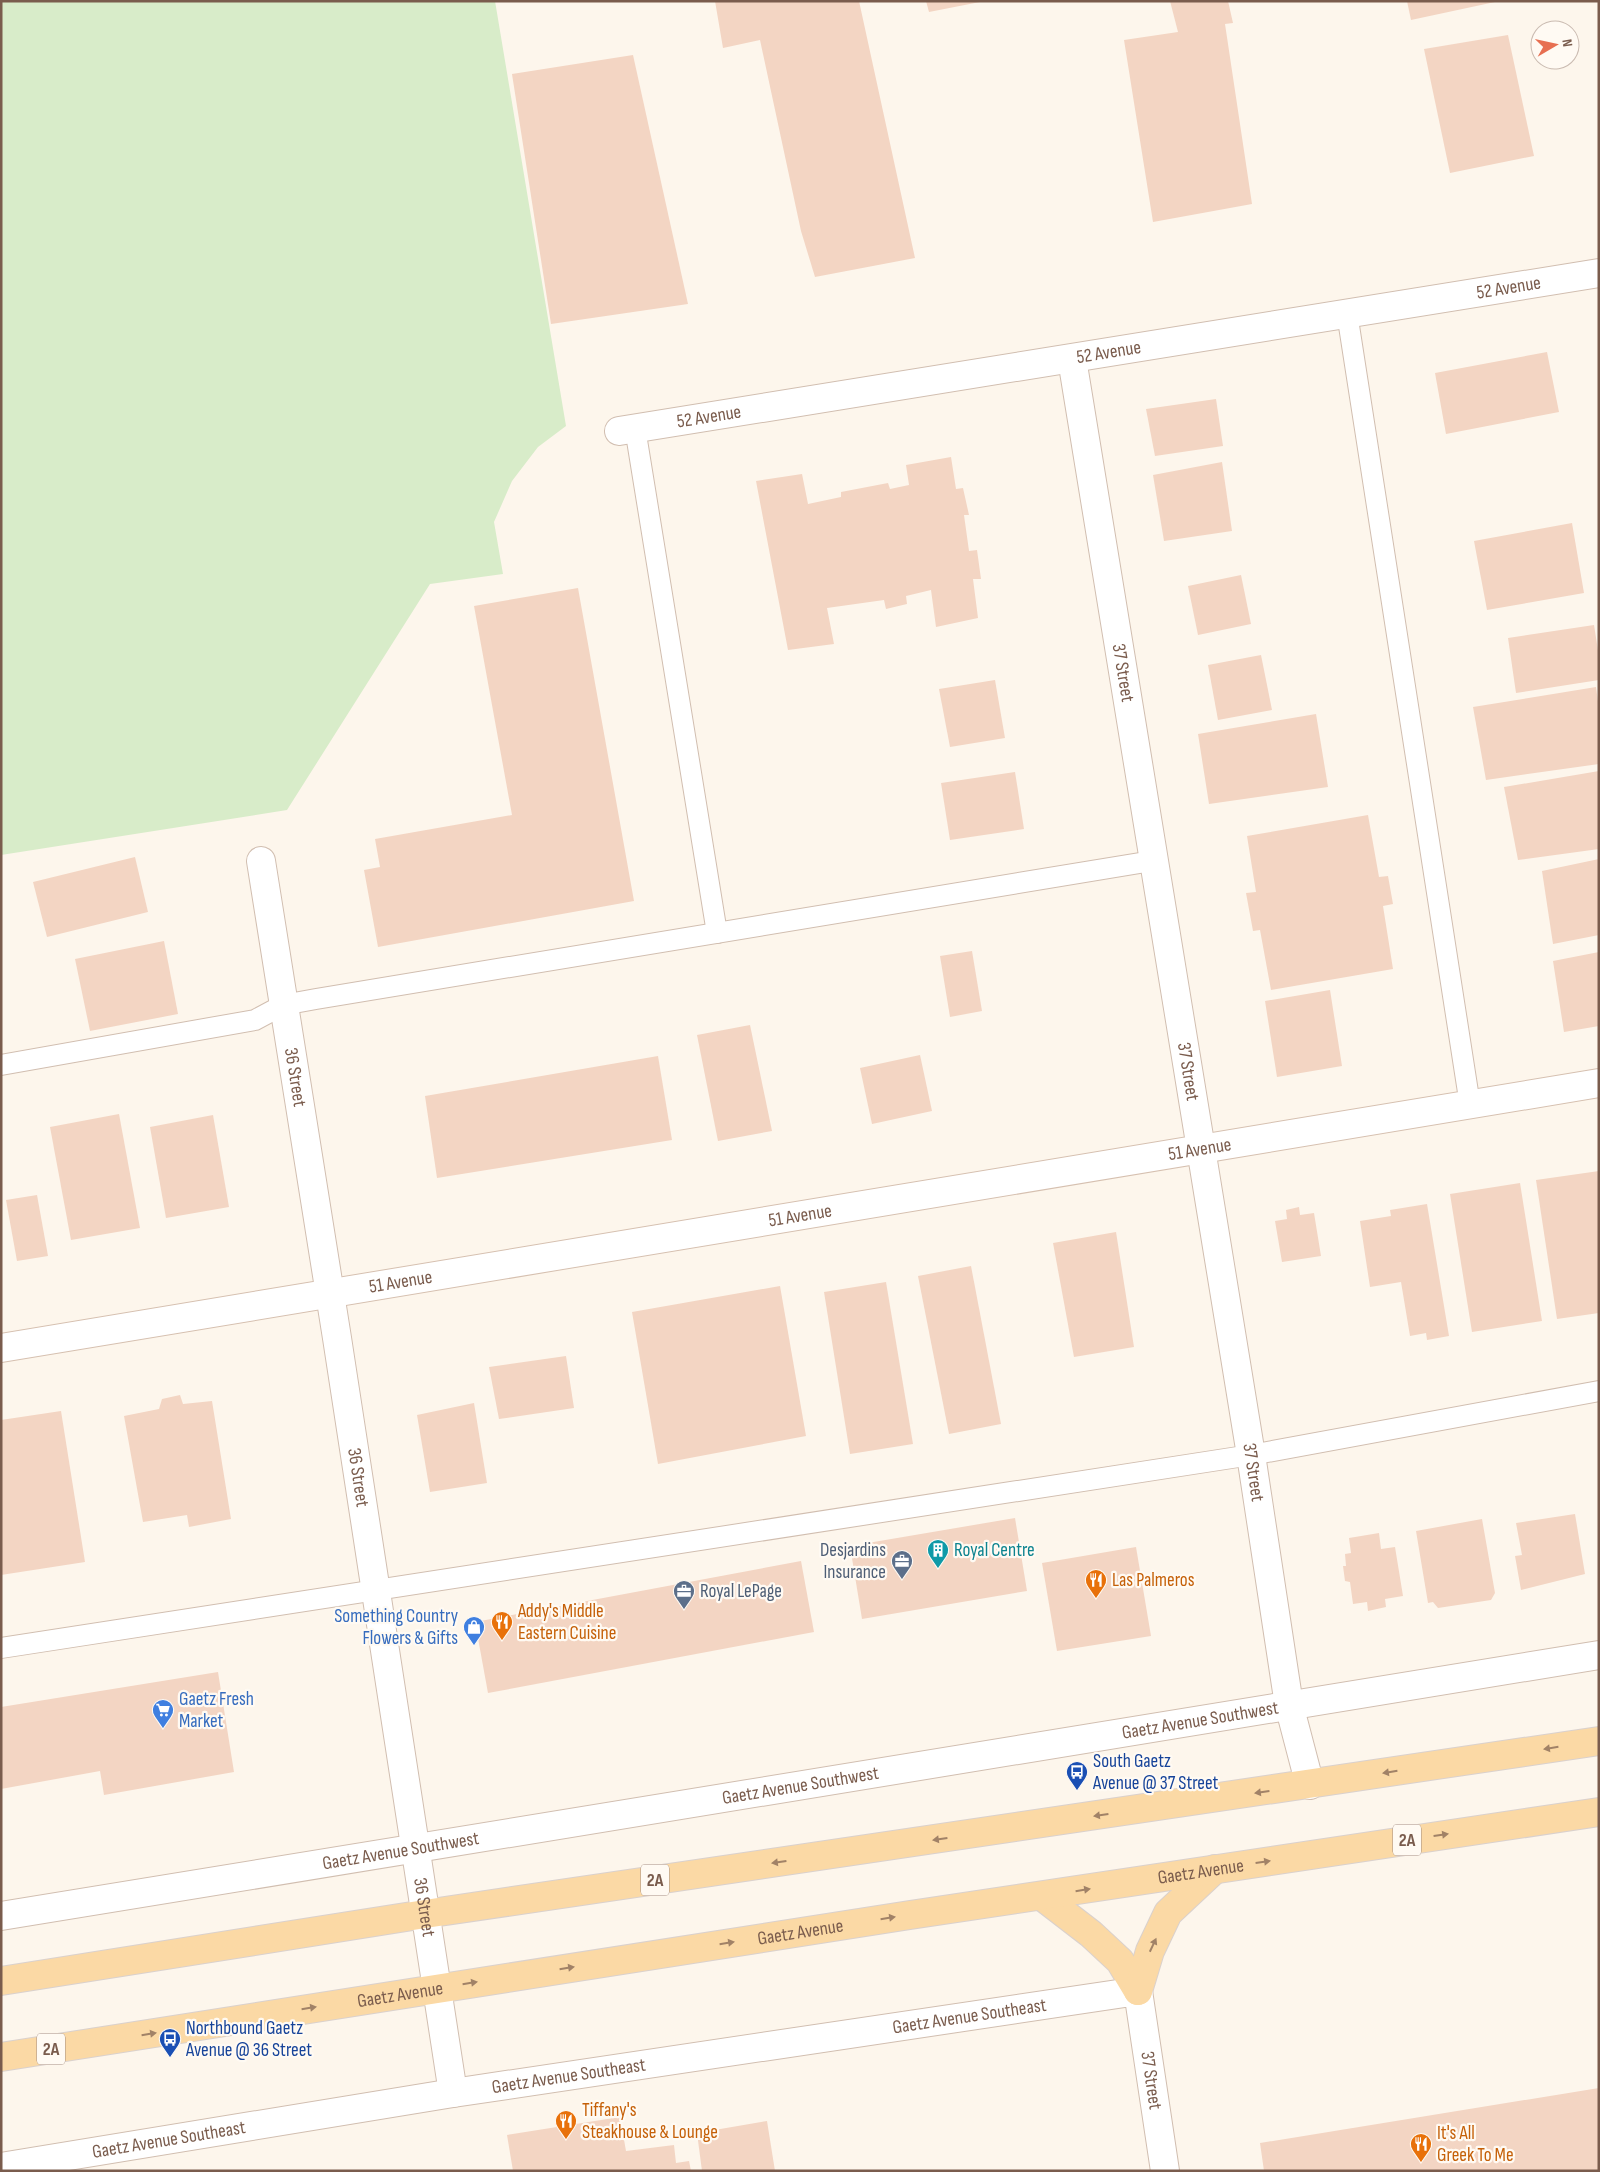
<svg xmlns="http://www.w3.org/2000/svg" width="1600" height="2172" font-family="'Sofia Sans Condensed',sans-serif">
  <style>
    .green { fill: #d8ecc9 }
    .building { fill: #f3d5c3 }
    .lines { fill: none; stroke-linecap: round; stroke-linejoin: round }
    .lane-casing { stroke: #d1beb0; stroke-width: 22 }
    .street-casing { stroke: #d1beb0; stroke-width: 30 }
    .secondary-casing { stroke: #d6c0b0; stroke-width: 30 }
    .primary-casing { stroke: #dad1cd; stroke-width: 30 }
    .lane { stroke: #fff; stroke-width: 20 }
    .street { stroke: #fff; stroke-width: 28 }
    .secondary { stroke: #fff; stroke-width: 28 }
    .primary { stroke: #fbd9a5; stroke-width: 28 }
    .oneway { fill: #a18267 }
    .labels { text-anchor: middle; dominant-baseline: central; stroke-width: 4.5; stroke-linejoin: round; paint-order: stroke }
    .shield { fill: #fffaf3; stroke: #a28b7f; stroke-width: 1 }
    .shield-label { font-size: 18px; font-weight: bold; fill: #7a5c4d }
    .street-label { font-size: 19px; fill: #7a5c4d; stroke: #fffaf3 }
    .service-label { font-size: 19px; fill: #4e5e75; stroke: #fffaf3; text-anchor: end }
    .culture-label { font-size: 19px; fill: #0d838f; stroke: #fffaf3; text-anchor: start }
    .food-label { font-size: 19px; fill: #c56008; stroke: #fffaf3; text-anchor: start }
    .shop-label { font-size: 19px; fill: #366cbe; stroke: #fffaf3; text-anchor: end }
    .transit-label { font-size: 19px; fill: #164399; stroke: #fffaf3; text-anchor: start }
  </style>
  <rect width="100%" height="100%" fill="#fdf6ec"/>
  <path class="green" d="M1,1H495L566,426L538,447L512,481L494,522L503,574L430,584L287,810L1,855Z"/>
  <g class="building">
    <path d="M715,1H859L915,258L815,277L801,231L760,40L723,48Z"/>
    <path d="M926,1H980V2L929,12Z"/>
    <path d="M1170,1H1228L1233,23L1225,24L1252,204L1153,222L1124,40L1178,32Z"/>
    <path d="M1407,1H1495V2L1411,20Z"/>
    <path d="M1508,35L1534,156L1450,173L1424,49Z"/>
    <path d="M633,55L688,304L551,324L512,74Z"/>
    <path d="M1547,352L1559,412L1446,434L1435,373Z"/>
    <path d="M1216,399L1223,446L1155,456L1146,409Z"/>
    <path d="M951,457L956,489L963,488L969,515H964L969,551L977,550L981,579H973L978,618L936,627L931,590L906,596L907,604L886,609L884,600L827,608L834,644L788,650L756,481L802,474L808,504L841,497V492L888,483L890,489L909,485L906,465Z"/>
    <path d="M1222,462L1232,531L1164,541L1153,475Z"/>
    <path d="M1572,523L1584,593L1487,610L1474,541Z"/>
    <path d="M1241,575L1251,624L1198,635L1188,586Z"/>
    <path d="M578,588L634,901L378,947L364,870L380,867L375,839L512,815L474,606Z"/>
    <path d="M1594,625L1599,657V680L1516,693L1508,638Z"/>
    <path d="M1261,655L1272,710L1218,720L1208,665Z"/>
    <path d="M995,680L1005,738L950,747L939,689Z"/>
    <path d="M1596,687L1599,709V764L1486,780L1473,707Z"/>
    <path d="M1316,714L1328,787L1209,804L1198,734Z"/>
    <path d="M1599,771V849L1518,860L1504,787Z"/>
    <path d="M1015,772L1024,829L950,840L941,783Z"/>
    <path d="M1368,815L1379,877L1388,876L1393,904L1383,906L1393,969L1271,990L1260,930L1253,931L1246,893L1256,892L1247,836Z"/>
    <path d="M135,857L148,912L47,937L33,882Z"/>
    <path d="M1599,859V935L1553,944L1542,871Z"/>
    <path d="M164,941L178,1014L90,1031L75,959Z"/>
    <path d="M972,951L982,1011L950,1017L940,956Z"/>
    <path d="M1599,952V1026L1564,1032L1553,961Z"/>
    <path d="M1330,990L1342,1066L1277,1077L1265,1001Z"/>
    <path d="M750,1025L772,1131L718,1141L697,1035Z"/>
    <path d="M920,1055L932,1111L872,1124L860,1068Z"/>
    <path d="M658,1056L672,1140L437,1178L425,1096Z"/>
    <path d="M119,1114L140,1228L71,1240L50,1127Z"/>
    <path d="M213,1115L229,1207L166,1218L150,1127Z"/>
    <path d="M1599,1171V1313L1557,1319L1536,1180Z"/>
    <path d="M1520,1183L1542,1321L1472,1332L1450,1194Z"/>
    <path d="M37,1195L48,1256L17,1261L6,1200Z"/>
    <path d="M1427,1204L1449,1336L1427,1340L1426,1333L1410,1336L1401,1282L1370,1287L1360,1221L1391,1216L1390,1210Z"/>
    <path d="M1299,1207L1300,1215L1314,1213L1321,1256L1282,1262L1275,1221L1287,1219L1286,1210Z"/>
    <path d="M1116,1232L1134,1347L1074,1357L1053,1243Z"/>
    <path d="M971,1266L1001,1424L949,1434L918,1276Z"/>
    <path d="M886,1282L913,1444L850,1454L824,1292Z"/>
    <path d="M780,1286L806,1436L658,1464L632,1312Z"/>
    <path d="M566,1356L574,1408L499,1419L489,1367Z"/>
    <path d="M180,1395L183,1404L212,1401L231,1519L189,1527L187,1515L143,1522L124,1416L159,1409L162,1399Z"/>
    <path d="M474,1403L487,1483L430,1492L417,1415Z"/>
    <path d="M61,1411L85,1562L1,1575V1420Z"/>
    <path d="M1575,1514L1585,1574L1521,1590L1515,1556L1522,1555L1516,1523Z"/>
    <path d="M1015,1518L1027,1591L862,1619L850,1546Z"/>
    <path d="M1482,1519L1495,1593L1491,1600L1438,1608L1433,1602L1428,1603L1416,1531Z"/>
    <path d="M1379,1533L1381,1549L1395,1547L1403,1596L1385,1599L1386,1607L1368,1611L1367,1602L1353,1604L1350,1582L1345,1581L1343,1566H1346L1345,1554L1351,1553L1349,1538Z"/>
    <path d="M1136,1547L1151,1636L1057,1651L1042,1563Z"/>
    <path d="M801,1561L814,1632L488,1693L475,1622Z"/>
    <path d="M218,1672L234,1772L104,1795L100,1771L1,1789V1707Z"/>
    <path d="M1599,2088V2171H1264L1260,2143Z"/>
    <path d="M620,2117L626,2151L674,2145L676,2163L689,2161L691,2171H513L507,2135Z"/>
    <path d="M767,2121L775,2171H702L697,2133Z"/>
  </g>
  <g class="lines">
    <g class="lane-casing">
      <g id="lane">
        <path d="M1347,313L1470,1105"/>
        <path d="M635,428L717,933"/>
        <path d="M1,1065L255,1020L283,1005L316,999L1152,861"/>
        <path d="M1,1648L1251,1455L1599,1391"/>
      </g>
    </g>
    <g class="street-casing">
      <g id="street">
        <path id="s1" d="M1072,359L1251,1455L1289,1705L1310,1785"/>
        <path id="s2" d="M619,431L1599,273"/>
        <path id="s3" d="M261,861L337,1338L453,2093"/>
        <path id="s4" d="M1,1916L1599,1655"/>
        <path id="s5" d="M1,2167L453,2093L1138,1991L1165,2171"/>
      </g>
    </g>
    <g class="secondary-casing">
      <g id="secondary">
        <path id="s6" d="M1,1348L1599,1083"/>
      </g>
    </g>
    <g class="primary-casing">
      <g id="primary">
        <path d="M1043,1897L1091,1934L1120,1961L1138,1991"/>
        <path d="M1,1981L425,1914L1599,1741"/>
        <path d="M1138,1991L1150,1951L1168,1913L1215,1869"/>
        <path id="s7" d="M1,2057L910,1915L1599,1812"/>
      </g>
    </g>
    <use href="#lane" class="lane"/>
    <use href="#street" class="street"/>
    <use href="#secondary" class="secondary"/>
    <use href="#primary" class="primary"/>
  </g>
  <defs><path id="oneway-solid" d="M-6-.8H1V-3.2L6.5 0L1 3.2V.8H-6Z" transform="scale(1.25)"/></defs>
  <g class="oneway">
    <use href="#oneway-solid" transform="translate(1551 1748) rotate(171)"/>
    <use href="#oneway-solid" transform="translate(1390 1772) rotate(171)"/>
    <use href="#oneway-solid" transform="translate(1262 1792) rotate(172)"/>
    <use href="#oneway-solid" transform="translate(1101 1815) rotate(172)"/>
    <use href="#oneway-solid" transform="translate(1441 1835) rotate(-8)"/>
    <use href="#oneway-solid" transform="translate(940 1839) rotate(172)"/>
    <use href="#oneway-solid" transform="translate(779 1862) rotate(172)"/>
    <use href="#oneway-solid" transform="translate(1263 1862) rotate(-8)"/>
    <use href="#oneway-solid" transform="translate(1083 1890) rotate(-9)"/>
    <use href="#oneway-solid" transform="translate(888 1918) rotate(-9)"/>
    <use href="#oneway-solid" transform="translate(727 1943) rotate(-9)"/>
    <use href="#oneway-solid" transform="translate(1153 1945) rotate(-65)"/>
    <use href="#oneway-solid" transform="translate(567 1968) rotate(-9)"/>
    <use href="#oneway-solid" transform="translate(470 1983) rotate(-9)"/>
    <use href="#oneway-solid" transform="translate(309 2008) rotate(-9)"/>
    <use href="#oneway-solid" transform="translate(149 2034) rotate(-9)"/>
  </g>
  <defs>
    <g id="building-pin" transform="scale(1.125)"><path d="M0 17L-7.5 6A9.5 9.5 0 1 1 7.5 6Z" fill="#0f9aa8" stroke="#fffaf3"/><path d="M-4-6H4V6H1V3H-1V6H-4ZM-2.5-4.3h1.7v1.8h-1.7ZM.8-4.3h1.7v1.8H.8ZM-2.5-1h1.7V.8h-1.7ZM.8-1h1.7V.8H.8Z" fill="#fff"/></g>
    <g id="office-pin" transform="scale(1.125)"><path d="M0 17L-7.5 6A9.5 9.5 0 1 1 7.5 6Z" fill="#5c6f8a" stroke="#fffaf3"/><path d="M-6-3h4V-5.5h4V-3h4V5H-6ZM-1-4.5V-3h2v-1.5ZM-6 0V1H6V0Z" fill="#fff"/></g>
    <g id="restaurant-pin" transform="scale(1.125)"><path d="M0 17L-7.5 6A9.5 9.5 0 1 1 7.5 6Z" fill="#e8710a" stroke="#fffaf3"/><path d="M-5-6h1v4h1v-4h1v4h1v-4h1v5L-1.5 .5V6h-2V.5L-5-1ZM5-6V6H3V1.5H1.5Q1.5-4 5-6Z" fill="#fff"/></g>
    <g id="shop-pin" transform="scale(1.125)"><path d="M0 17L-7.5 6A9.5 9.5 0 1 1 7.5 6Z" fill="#3f7fe0" stroke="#fffaf3"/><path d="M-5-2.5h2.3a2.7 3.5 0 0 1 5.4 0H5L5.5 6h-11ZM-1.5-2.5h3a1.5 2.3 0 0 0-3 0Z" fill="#fff"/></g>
    <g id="supermarket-pin" transform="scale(1.125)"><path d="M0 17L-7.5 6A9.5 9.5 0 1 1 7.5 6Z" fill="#3f7fe0" stroke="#fffaf3"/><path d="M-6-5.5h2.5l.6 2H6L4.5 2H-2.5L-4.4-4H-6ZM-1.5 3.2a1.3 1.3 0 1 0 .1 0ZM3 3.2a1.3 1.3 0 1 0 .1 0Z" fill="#fff"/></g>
    <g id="bus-pin" transform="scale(1.125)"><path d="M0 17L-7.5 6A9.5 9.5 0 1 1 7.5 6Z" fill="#1a4fb4" stroke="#fffaf3"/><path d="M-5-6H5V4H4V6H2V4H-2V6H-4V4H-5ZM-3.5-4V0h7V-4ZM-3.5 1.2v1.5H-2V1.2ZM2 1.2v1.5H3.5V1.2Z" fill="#fff"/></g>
  </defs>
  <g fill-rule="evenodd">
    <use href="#building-pin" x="938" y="1550"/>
    <use href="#office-pin" x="902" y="1561"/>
    <use href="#restaurant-pin" x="1096" y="1580"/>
    <use href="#office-pin" x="684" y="1591"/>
    <use href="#restaurant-pin" x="502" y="1622"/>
    <use href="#shop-pin" x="474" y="1627"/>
    <use href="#supermarket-pin" x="163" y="1710"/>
    <use href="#bus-pin" x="1077" y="1772"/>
    <use href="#bus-pin" x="170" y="2039"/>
    <use href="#restaurant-pin" x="566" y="2121"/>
    <use href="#restaurant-pin" x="1421" y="2144"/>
  </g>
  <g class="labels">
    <g class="shield">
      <rect x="1393" y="1824.5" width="28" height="31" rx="4"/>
      <rect x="641" y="1864.5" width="28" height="31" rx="4"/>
      <rect x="37" y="2033.5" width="28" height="31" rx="4"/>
    </g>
    <g class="shield-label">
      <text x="1407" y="1840">2A</text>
      <text x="655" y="1880">2A</text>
      <text x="51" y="2049">2A</text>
    </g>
    <g class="street-label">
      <text stroke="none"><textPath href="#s2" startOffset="901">52 Avenue</textPath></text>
      <text stroke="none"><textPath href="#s2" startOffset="496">52 Avenue</textPath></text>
      <text stroke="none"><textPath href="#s2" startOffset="91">52 Avenue</textPath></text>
      <text stroke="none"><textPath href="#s1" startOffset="318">37 Street</textPath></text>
      <text stroke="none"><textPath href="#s1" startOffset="722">37 Street</textPath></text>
      <text stroke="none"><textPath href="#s3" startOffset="219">36 Street</textPath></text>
      <text stroke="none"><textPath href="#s6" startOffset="1215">51 Avenue</textPath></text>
      <text stroke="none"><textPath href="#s6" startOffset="810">51 Avenue</textPath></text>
      <text stroke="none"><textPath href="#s6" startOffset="405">51 Avenue</textPath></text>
      <text stroke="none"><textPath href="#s1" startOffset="1128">37 Street</textPath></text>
      <text stroke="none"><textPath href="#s3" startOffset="624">36 Street</textPath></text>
      <text stroke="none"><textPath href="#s4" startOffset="1215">Gaetz Avenue Southwest</textPath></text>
      <text stroke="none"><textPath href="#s4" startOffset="810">Gaetz Avenue Southwest</textPath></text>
      <text stroke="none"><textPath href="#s4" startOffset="405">Gaetz Avenue Southwest</textPath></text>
      <text stroke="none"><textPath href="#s7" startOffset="1214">Gaetz Avenue</textPath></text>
      <text stroke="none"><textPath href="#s3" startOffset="1059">36 Street</textPath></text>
      <text stroke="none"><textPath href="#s7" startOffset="809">Gaetz Avenue</textPath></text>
      <text stroke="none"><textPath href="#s7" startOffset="404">Gaetz Avenue</textPath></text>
      <text stroke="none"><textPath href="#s5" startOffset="980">Gaetz Avenue Southeast</textPath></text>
      <text stroke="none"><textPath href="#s5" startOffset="575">Gaetz Avenue Southeast</textPath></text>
      <text stroke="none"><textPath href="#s5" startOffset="1241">37 Street</textPath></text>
      <text stroke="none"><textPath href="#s5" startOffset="170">Gaetz Avenue Southeast</textPath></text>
    </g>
    <g class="service-label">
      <text x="886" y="1550">Desjardins<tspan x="886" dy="22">Insurance</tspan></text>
      <text x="700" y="1591" text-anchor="start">Royal LePage</text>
    </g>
    <g class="culture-label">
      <text x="954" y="1550">Royal Centre</text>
    </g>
    <g class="food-label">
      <text x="1112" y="1580">Las Palmeros</text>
      <text x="518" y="1611">Addy's Middle<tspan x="518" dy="22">Eastern Cuisine</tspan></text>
      <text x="582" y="2110">Tiffany's<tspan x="582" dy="22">Steakhouse &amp; Lounge</tspan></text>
      <text x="1437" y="2133">It's All<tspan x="1437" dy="22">Greek To Me</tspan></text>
    </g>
    <g class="shop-label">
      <text x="458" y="1616">Something Country<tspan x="458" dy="22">Flowers &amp; Gifts</tspan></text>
      <text x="179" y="1699" text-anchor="start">Gaetz Fresh<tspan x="179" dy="22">Market</tspan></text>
    </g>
    <g class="transit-label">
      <text x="1093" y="1761">South Gaetz<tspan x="1093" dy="22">Avenue @ 37 Street</tspan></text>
      <text x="186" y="2028">Northbound Gaetz<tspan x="186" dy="22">Avenue @ 36 Street</tspan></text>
    </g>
  </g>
  <rect width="1600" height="2172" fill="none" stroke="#7a5c4d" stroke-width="5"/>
  <g transform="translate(1555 45) rotate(81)"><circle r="24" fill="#fffaf3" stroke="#cabbb1"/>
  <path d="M0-4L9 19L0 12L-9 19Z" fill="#e76f51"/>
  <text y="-8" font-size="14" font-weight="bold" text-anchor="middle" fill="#7a5c4d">N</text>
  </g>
</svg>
